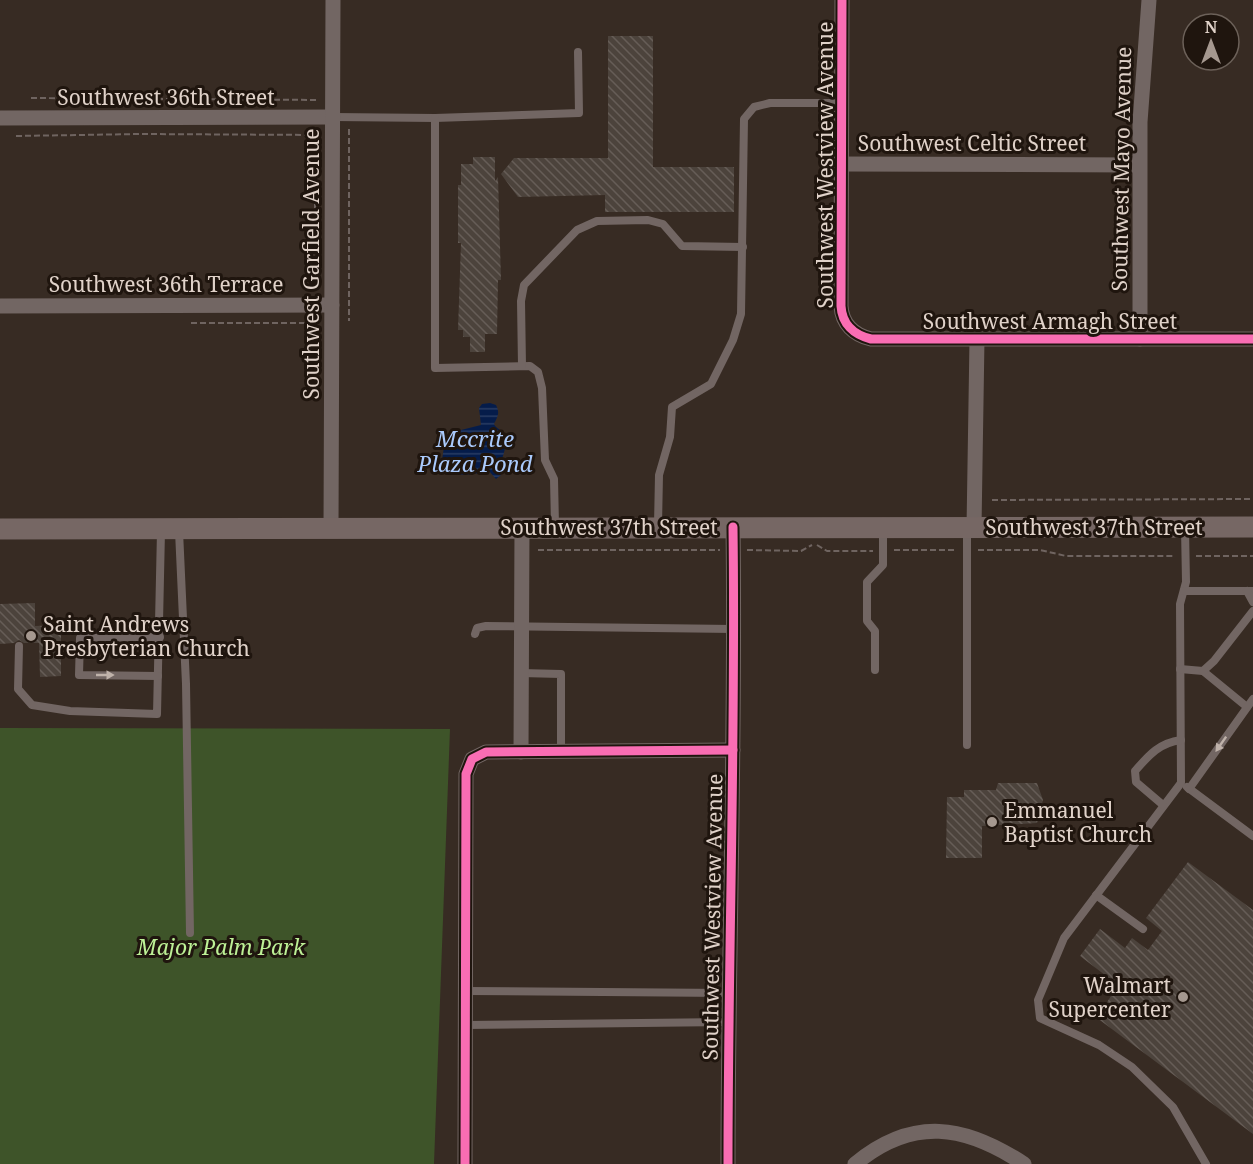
<svg xmlns="http://www.w3.org/2000/svg" width="1253" height="1164" font-family="'Noto Serif',serif">
  <style>
    .park { fill: #3e5429 }
    .water { fill: url(#water-rules) }
    .building { fill: url(#building-back-hatch) }
    .lines { fill: none; stroke-linecap: round; stroke-linejoin: round }
    .path { stroke: #6f6460; stroke-width: 2; stroke-dasharray: 6 3; stroke-linecap: butt }
    .lane { stroke: #726663; stroke-width: 8 }
    .street { stroke: #726663; stroke-width: 15 }
    .secondary { stroke: #766764; stroke-width: 21 }
    .cycleway-casing { stroke: #1f150e; stroke-width: 13 }
    .cycleway { stroke: #f96db3; stroke-width: 9 }
    .oneway { fill: #bfb2aa }
    .poi-dot { fill: #a5988f; stroke: #1f150e; stroke-width: 2 }
    .labels { text-anchor: middle; dominant-baseline: central; stroke-width: 6; stroke-linejoin: round; paint-order: stroke }
    .street-label { font-size: 21px; fill: #e0d2c9; stroke: #1f150e }
    .poi-label { font-size: 21px; fill: #e0d2c9; stroke: #1f150e; text-anchor: start }
    .park-label { font-size: 21px; font-style: italic; fill: #bdf196; stroke: #1f150e }
    .water-label { font-size: 22px; font-style: italic; fill: #aacafc; stroke: #1f150e }
  </style>
  <defs>
    <pattern id="water-rules" width="6" height="5" patternUnits="userSpaceOnUse" patternTransform="scale(1.5)"><rect width="6" height="5" fill="#051c4a"/><path d="M0 2.5h6" fill="none" stroke="#293c63"/></pattern>
    <pattern id="building-back-hatch" width="6" height="6" patternUnits="userSpaceOnUse" patternTransform="scale(1.5)"><rect width="6" height="6" fill="#4c433c"/><path d="M-1 5l2 2M0 0l6 6M5-1l2 2" fill="none" stroke="#665d57"/></pattern>
  </defs>
  <rect width="100%" height="100%" fill="#372b23"/>
  <path class="park" d="M0,728L450,729L434,1164H0Z"/>
  <path class="water" d="M490,403L496,405C500,413 498,416 494,424C495,427 498,428 501,431C509,441 504,458 498,466L501,475L496,479L489,471C473,474 451,481 442,461L444,446L455,437L457,431L481,425L479,408L482,404Z"/>
  <g class="building">
    <path d="M608,36H653V167H734V212H605V195L518,197L501,174L514,158H608Z"/>
    <path d="M473,157H495V181L498,177L501,280H498L497,334H485V352H470V337H463V330H458L461,243H458V185H461V164H473Z"/>
    <path d="M35,603V626L61,625V676L40,677L39,643H24L19,640L14,643L0,644V604Z"/>
    <path d="M998,783H1037L1043,800L1037,823L982,826V858H946L947,797H964V790H996Z"/>
    <path d="M1188,862L1253,910V1134L1097,1018L1118,985L1080,956L1100,929L1125,948L1132,938L1148,950L1162,931L1146,918Z"/>
  </g>
  <g class="lines">
    <g class="path">
      <path d="M31,98L319,100"/>
      <path d="M349,129V321"/>
      <path d="M16,136L140,134L318,135"/>
      <path d="M315,208V135"/>
      <path d="M191,323H318"/>
      <path d="M992,500L1253,499"/>
      <path d="M817,545L827,551H873"/>
      <path d="M538,550H720"/>
      <path d="M747,550L801,551L812,545"/>
      <path d="M894,550H957"/>
      <path d="M978,550H1040L1066,556H1175"/>
      <path d="M1196,556H1253"/>
    </g>
    <g class="lane">
      <path d="M333,117L435,118L579,113L578,52"/>
      <path d="M435,118V368L530,366L538,372L542,388L545,460L554,479L555,525"/>
      <path d="M522,366L521,301L524,285L577,230L597,221L648,220L663,224L682,246L743,247"/>
      <path d="M658,525L659,475L670,437L672,407L711,384L733,340L741,314L744,119L754,107L770,103H841"/>
      <path d="M1185,528L1186,582L1180,604L1181,783L1064,938L1038,1000L1040,1018L1099,1045L1132,1067L1173,1107L1206,1164"/>
      <path d="M179,531L186,684L190,933"/>
      <path d="M1184,591H1253"/>
      <path d="M1247,591L1253,602"/>
      <path d="M475,634L477,628L486,626L734,629"/>
      <path d="M19,646L18,689L32,705L70,711L157,714L161,531"/>
      <path d="M1180,669L1203,671L1247,707"/>
      <path d="M875,670V631L867,621V582L883,565V529"/>
      <path d="M1203,671L1214,661L1253,611"/>
      <path d="M521,673L561,674V752"/>
      <path d="M158,676L79,675L80,638L160,637"/>
      <path d="M967,745V529"/>
      <path d="M1187,787L1253,836"/>
      <path d="M1189,789L1253,699"/>
      <path d="M1163,805L1136,782L1135,771C1149,755 1159,743 1181,740"/>
      <path d="M1096,895L1143,929"/>
      <path d="M467,991L728,993"/>
      <path d="M467,1025L728,1022"/>
    </g>
    <g class="street">
      <path d="M842,0L841,306C842,324 854,335 871,339H1253"/>
      <path d="M0,118L333,117"/>
      <path d="M841,164L1139,165"/>
      <path d="M0,306L332,305"/>
      <path d="M1140,339V122L1149,0"/>
      <path d="M331,528L333,0"/>
      <path d="M974,528L977,339"/>
      <path d="M521,752L522,527"/>
      <path d="M465,1164L466,774L472,759L486,752L733,750"/>
      <path d="M728,1164C728,952 736,739 733,527"/>
      <path d="M855,1164C913,1116 965,1125 1024,1164"/>
    </g>
    <path class="secondary" d="M0,529L1253,527"/>
    <g class="cycleway-casing">
      <g id="cycleway">
        <path d="M842,0L841,306C842,324 854,335 871,339H1253"/>
        <path d="M465,1164L466,774L472,759L486,752L733,750"/>
        <path d="M728,1164C728,952 736,739 733,527"/>
      </g>
    </g>
    <use href="#cycleway" class="cycleway"/>
  </g>
  <defs><path id="oneway-solid" d="M-6-.8H1V-3.2L6.5 0L1 3.2V.8H-6Z" transform="scale(1.5)"/></defs>
  <g class="oneway">
    <use href="#oneway-solid" transform="translate(105 675)"/>
    <use href="#oneway-solid" transform="translate(1221 744) rotate(125)"/>
  </g>
  <g class="poi-dot">
    <circle cx="31" cy="636" r="6"/>
    <circle cx="992" cy="822" r="6"/>
    <circle cx="1183" cy="997" r="6"/>
  </g>
  <g class="labels">
    <g class="street-label">
      <text x="166" y="97">Southwest 36th Street</text>
      <text x="972" y="143">Southwest Celtic Street</text>
      <text transform="translate(825 165) rotate(-90)">Southwest Westview Avenue</text>
      <text transform="translate(1121 169) rotate(-89)">Southwest Mayo Avenue</text>
      <text transform="translate(311 264) rotate(-90)">Southwest Garfield Avenue</text>
      <text x="166" y="284">Southwest 36th Terrace</text>
      <text x="1050" y="321">Southwest Armagh Street</text>
      <text x="609" y="527">Southwest 37th Street</text>
      <text x="1094" y="527">Southwest 37th Street</text>
      <text transform="translate(712 917) rotate(-89)">Southwest Westview Avenue</text>
    </g>
    <g class="poi-label">
      <text x="43" y="624">Saint Andrews<tspan x="43" dy="24">Presbyterian Church</tspan></text>
      <text x="1004" y="810">Emmanuel<tspan x="1004" dy="24">Baptist Church</tspan></text>
      <text x="1171" y="985" text-anchor="end">Walmart<tspan x="1171" dy="24">Supercenter</tspan></text>
    </g>
    <g class="park-label">
      <text x="221" y="947">Major Palm Park</text>
    </g>
    <g class="water-label">
      <text x="475" y="438">Mccrite<tspan x="475" dy="25">Plaza Pond</tspan></text>
    </g>
  </g>
  <g transform="translate(1211 42)"><circle r="28" fill="#1f150e" stroke="#6c6159" stroke-width="1.5"/>
  <path d="M0-4.5L10 22L0 15L-10 22Z" fill="#a5988f"/>
  <text y="-9" font-size="16" font-weight="bold" text-anchor="middle" fill="#e0d2c9">N</text>
  </g>
</svg>
